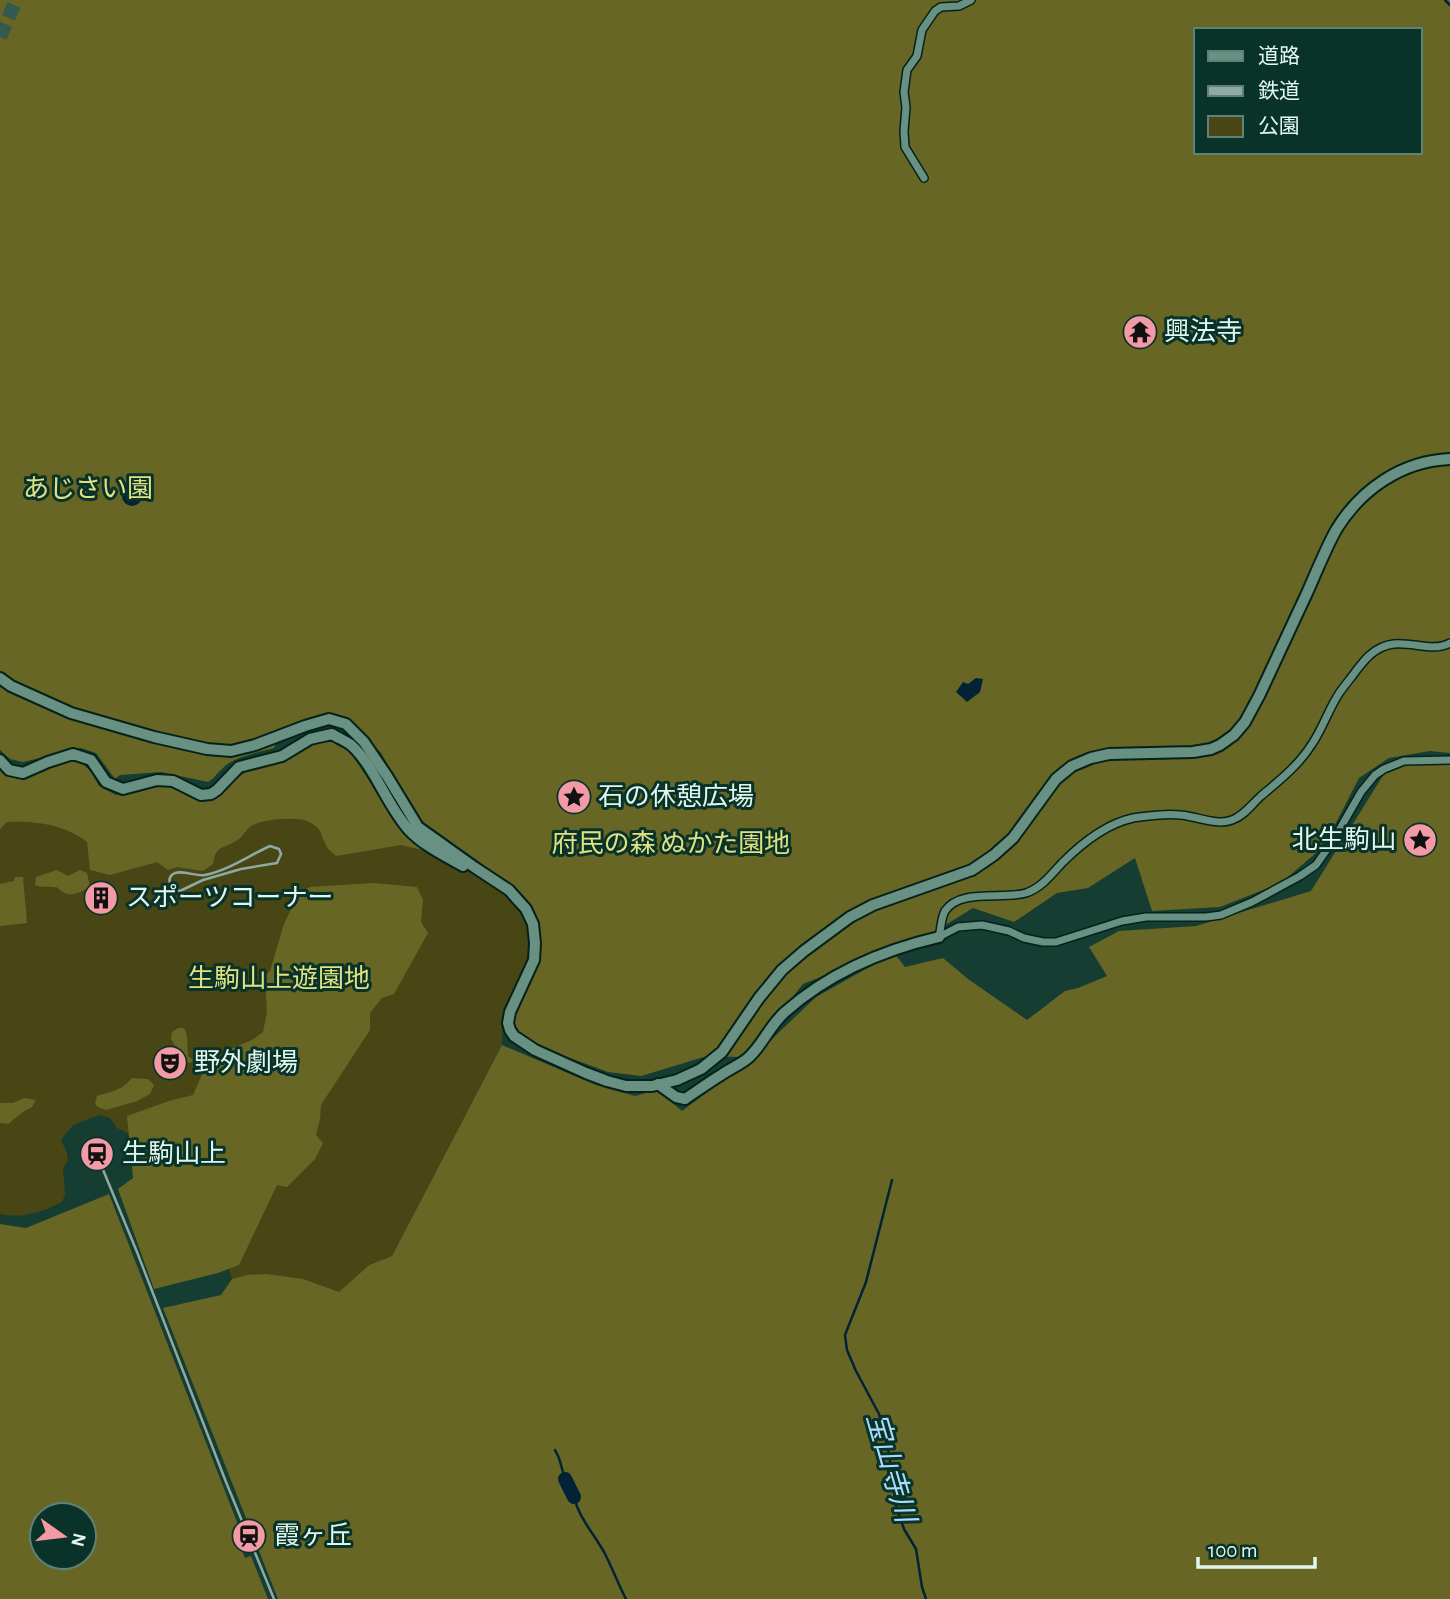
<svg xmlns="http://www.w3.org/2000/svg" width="1450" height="1599" font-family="'Alegreya Sans','Noto Sans JP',sans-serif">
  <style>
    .green { fill: #484614 }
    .forest { fill: #676625; fill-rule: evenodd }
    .water { fill: #012335 }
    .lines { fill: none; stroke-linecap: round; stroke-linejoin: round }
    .stream { stroke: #012335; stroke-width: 2.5 }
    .river { stroke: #012335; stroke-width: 14 }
    .highway-tunnel { stroke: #34594e; stroke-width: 14; stroke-dasharray: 14 7; stroke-linecap: butt }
    .street-casing { stroke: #04221a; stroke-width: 10 }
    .secondary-casing { stroke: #04221a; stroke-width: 14 }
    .street { stroke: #689083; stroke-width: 7 }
    .secondary { stroke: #689083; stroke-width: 10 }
    .rail { stroke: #8eaaa2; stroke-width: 2.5 }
    .labels { text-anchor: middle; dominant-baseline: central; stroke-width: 6; stroke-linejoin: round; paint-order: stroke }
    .poi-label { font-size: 26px; fill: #e1f6ef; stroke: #093328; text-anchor: start }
    .park-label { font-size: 26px; fill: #e1e082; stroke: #093328 }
    .water-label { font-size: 28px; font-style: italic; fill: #a9dcfd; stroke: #093328 }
  </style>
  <rect width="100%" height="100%" fill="#163d32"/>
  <path class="green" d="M317,742H336L351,753L396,822L503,889L521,908L527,922L531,953L528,968L503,1017L502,1045L392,1256L369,1265L339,1292C303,1279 270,1269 232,1279L206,1192L141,1140L117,1128L110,1118L99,1115L73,1125L61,1140L67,1153L68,1161L63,1168L65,1195L62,1202C42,1212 22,1219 0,1214V767L5,772L19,778L78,759L91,772L99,786L116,795L169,784L205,802C240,778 280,763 317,742Z"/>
  <g class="forest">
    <path d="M0,0H1450V753L1430,751L1389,758L1359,778L1324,846L1281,883L1220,907L1152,911L1135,858L1088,888L1057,893L1014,922L973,908L934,932L803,984L759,1039L741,1057L707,1056L641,1076L608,1072L556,1053L524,1037L518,1032L514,1023L515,1015L535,971L539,958L528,905L521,895L513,886L419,819L381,753L351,721L337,715H329L280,729L274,748C260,752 242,755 229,763C221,768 216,777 208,782L161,772L120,775L115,779L96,753L81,748L23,762L10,759L0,750ZM1196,30H1420V152H1196Z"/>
    <path d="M317,742H336L351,753L396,822L422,850L401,845L336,856C332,852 326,848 325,843C320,832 322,829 309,822C298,816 260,819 250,827C246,830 243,836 239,839C224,850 216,843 213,864L203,871L177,867L168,870L157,862L110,875L90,870L87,842C63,824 36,821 7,822L0,829V767L5,772L19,778L78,759L91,772L99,786L116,795L169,784L205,802L252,767L284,760Z"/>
    <path d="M1415,762L1450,763V1599H278L163,1308L221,1295L232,1279L247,1275L267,1274L303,1279L339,1292L369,1265L392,1256L502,1045L596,1085L635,1096L657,1090L682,1111L751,1059L816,997L894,953L905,967L943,958L968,979L1027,1020L1065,991L1078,988L1107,976L1089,947L1119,931L1196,926L1311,891L1384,774Z"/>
    <path d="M57,870L68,876L80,870L87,873L90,887C82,891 72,898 63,892C55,887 62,888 52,887C45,886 41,888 35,885L36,877Z"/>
    <path d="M15,877H23L27,923L0,926V884L14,881Z"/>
    <path d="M374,883L417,887L423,900L421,922L428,933L394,994L382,998L370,1013V1030L321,1105L320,1119L316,1135L323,1143L315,1159L287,1187L277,1185L239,1265L218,1273L154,1289L118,1189L133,1178L127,1116L169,1101L193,1095L203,1072L227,1057L226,1051L252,1040L263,1032L267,1012L265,976L270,971L284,924L299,892L310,887Z"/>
    <path d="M178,1028H184L187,1035L188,1056L193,1060L190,1063L184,1061L171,1039L172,1032Z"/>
    <path d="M132,1078L148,1079L154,1085L150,1094L137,1101L106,1110L98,1107L95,1104L97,1096C113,1091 121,1091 132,1078Z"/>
    <path d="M24,1098L36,1100L32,1107L24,1111L8,1124L0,1123V1103H13Z"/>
    <path d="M109,1194L239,1527L234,1529L245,1558L251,1556L268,1599H0V1224L26,1228ZM42,1515H84V1557H42Z"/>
  </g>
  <g class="water">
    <circle cx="132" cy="496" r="10"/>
    <path d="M976,678L983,679L980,692L967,702L956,692L963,682L968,684Z"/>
  </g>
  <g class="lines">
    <g class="stream">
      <path d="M1445,0L1450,5"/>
      <path d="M892,1180L866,1282L845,1335L847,1350L856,1371L879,1414L883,1426L889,1454L896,1506L904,1529L916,1549L922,1587L926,1599"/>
      <path d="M555,1450L559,1458L565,1479"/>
      <path d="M574,1497C579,1518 594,1534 604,1552C612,1567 618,1584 626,1599"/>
    </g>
    <path class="river" d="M565,1479L574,1497"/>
    <path class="highway-tunnel" d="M0,37L16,0"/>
    <g class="street-casing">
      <g id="street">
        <path d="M924,178L905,147L904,131L906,107L904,92L907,70L917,56L922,30L935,11L941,7L959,6L971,0"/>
        <path d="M939,937C941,929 941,918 945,911C960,888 1003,900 1026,893C1041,888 1051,875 1062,863C1081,844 1105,824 1133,818C1148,816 1164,813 1180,815C1196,816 1217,826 1232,820C1244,816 1252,804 1261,796C1280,780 1299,765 1312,744C1323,728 1329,708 1340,692C1345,685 1351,678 1356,671C1360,666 1365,659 1370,655C1398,630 1425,656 1450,643"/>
        <path d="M939,937L958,927L982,925L1009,931L1024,938L1043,942H1056L1122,921L1146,917H1206L1221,915L1252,902L1300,876L1316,865L1333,841L1361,792L1375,775L1384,769L1404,761L1450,760"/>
      </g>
    </g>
    <g class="secondary-casing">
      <g id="secondary">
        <path d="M0,678L11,686L71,713L154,737L207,749L231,751L255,745L305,726L329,719L346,724L364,742L387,776L418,827L474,867L509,890L526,909L533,924L535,943L534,960L510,1012L508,1023L510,1030L514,1036L535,1050L586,1073L607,1081L626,1086H652L677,1080L701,1069L722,1052L759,998L782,970L804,951L850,917L873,905L972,870L994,855L1013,838L1056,779L1072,766L1091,758L1109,754L1193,752L1211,749L1220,745L1234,735L1245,722L1259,696C1275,662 1291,628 1307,593C1316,573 1325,550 1336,530C1361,489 1402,461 1450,459"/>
        <path d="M0,760L9,770L23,773L48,762L73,754L91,760L106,782L123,789L157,780L173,781L201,795L211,794L217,790L239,767L282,756L310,739L332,734C338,738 346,741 351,745C374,765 387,806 409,830C423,845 445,856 463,866"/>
        <path d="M658,1084L676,1097L685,1099C697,1091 708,1083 721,1075C729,1069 740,1065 748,1058C762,1046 770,1025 785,1012C829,973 883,950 939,937"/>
      </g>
    </g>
    <use href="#street" class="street"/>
    <use href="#secondary" class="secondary"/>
    <g class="rail">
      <path d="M270,846L279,849L281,854L277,863L241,869L203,880L180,891L172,889C170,884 167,878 173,874C180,869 197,877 205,875C229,870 248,856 270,846Z"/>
      <path d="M92,1143L137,1252L226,1482L274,1599"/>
    </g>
  </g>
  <defs>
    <g id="temple-disc" transform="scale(1.75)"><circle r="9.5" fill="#f49aa6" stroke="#093328"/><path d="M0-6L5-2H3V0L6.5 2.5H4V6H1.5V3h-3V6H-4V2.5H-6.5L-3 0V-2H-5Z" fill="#111"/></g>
    <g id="sight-disc" transform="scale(1.75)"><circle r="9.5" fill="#f49aa6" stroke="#093328"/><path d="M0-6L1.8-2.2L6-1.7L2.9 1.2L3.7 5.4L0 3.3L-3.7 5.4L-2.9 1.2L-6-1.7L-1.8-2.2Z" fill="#111"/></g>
    <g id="building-disc" transform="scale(1.75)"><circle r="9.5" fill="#f49aa6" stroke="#093328"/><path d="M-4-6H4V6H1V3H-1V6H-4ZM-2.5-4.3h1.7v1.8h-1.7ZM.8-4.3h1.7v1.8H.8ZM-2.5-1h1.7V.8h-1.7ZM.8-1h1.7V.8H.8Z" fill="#111"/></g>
    <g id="theatre-disc" transform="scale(1.75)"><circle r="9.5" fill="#f49aa6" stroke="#093328"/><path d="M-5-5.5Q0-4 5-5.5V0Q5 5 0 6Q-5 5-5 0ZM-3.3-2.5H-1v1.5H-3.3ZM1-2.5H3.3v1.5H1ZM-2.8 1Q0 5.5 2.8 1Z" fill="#111"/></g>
    <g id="station-disc" transform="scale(1.75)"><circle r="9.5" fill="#f49aa6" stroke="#093328"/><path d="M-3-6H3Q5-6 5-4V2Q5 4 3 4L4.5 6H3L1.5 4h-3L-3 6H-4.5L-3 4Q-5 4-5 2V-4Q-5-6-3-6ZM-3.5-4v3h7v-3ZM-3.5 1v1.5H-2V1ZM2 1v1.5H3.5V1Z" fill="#111"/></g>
  </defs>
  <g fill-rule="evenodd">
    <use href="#temple-disc" x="1140" y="332"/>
    <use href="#sight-disc" x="574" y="797"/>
    <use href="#sight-disc" x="1420" y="840"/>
    <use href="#building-disc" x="101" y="898"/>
    <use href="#theatre-disc" x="170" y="1063"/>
    <use href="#station-disc" x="97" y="1154"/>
    <use href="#station-disc" x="249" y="1536"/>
  </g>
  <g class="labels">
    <g class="poi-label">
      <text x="1164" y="332">興法寺</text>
      <text x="598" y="797">石の休憩広場</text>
      <text x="1396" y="840" text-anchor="end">北生駒山</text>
      <text x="126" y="898">スポーツコーナー</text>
      <text x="194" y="1063">野外劇場</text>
      <text x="122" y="1154">生駒山上</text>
      <text x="274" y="1536">霞ヶ丘</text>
    </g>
    <g class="park-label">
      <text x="88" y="489">あじさい園</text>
      <text x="671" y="844">府民の森 ぬかた園地</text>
      <text x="279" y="979">生駒山上遊園地</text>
    </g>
    <g class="water-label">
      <text transform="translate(890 1468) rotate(74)">宝山寺川</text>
    </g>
  </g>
  <rect x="1194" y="28" width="228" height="126" fill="#093328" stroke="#5f8178" stroke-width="2"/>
  <rect x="1208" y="51" width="35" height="10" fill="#689083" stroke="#5f8178" stroke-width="2"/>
  <text x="1258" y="63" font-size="21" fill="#e1f6ef">道路</text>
  <rect x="1208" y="86" width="35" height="10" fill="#8eaaa2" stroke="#5f8178" stroke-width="2"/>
  <text x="1258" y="98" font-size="21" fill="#e1f6ef">鉄道</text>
  <rect x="1208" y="116" width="35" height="21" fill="#484614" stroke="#5f8178" stroke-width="2"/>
  <text x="1258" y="133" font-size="21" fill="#e1f6ef">公園</text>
  <g transform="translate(63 1536) rotate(104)"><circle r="33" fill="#093328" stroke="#5f8178" stroke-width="2"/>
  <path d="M0-5L12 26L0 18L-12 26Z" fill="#f49aa6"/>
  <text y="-10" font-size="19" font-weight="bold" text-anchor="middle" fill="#e1f6ef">N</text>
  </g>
  <path d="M1198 1557v10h117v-10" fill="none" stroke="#e1f6ef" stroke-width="3.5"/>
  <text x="1208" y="1557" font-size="21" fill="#e1f6ef" stroke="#093328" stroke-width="5" paint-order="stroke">100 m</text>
</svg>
